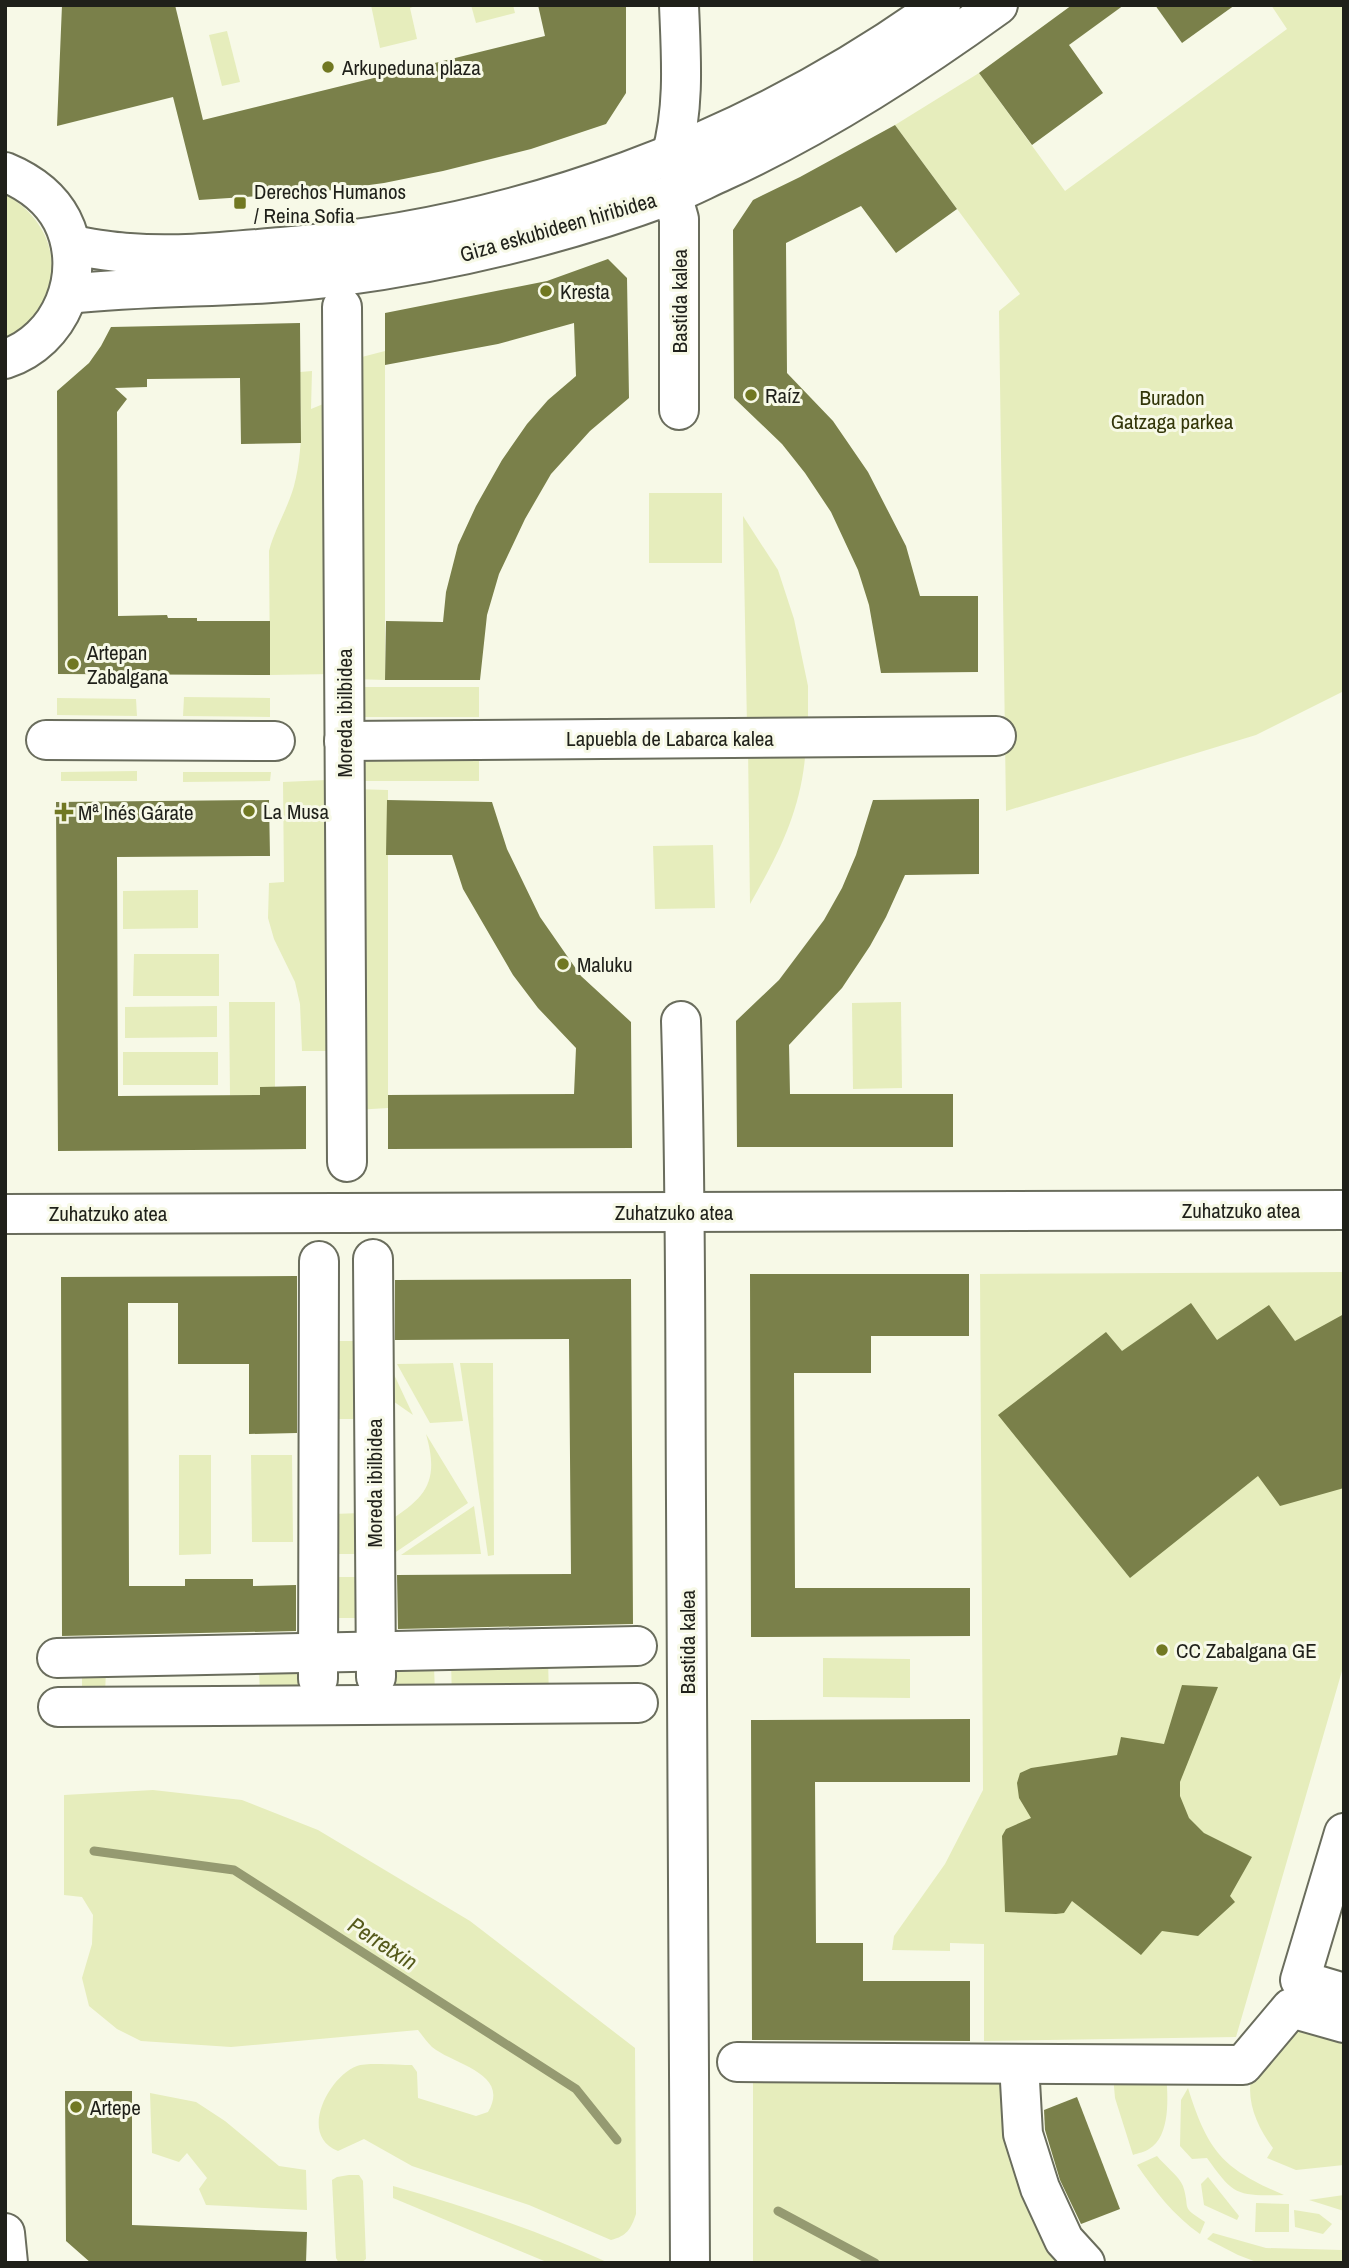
<svg xmlns="http://www.w3.org/2000/svg" width="1349" height="2268" font-family="'Archivo Narrow',sans-serif">
  <style>
    .green { fill: #e6edbc }
    .lines { fill: none; stroke-linecap: round; stroke-linejoin: round }
    .stream { stroke: #959a71; stroke-width: 9 }
    .building { fill: #7a804a }
    .minor-casing { stroke: #6a6d5d; stroke-width: 42 }
    .major-casing { stroke: #6a6d5d; stroke-width: 42 }
    .minor { stroke: #fff; stroke-width: 38 }
    .major { stroke: #fff; stroke-width: 38 }
    .poi-dot { fill: #717822; stroke: #f7f9e7; stroke-width: 2.5 }
    .labels { text-anchor: middle; dominant-baseline: central; stroke-width: 6; stroke-linejoin: round; paint-order: stroke }
    .poi-label { font-size: 21px; fill: #1f201a; stroke: #f7f9e7; text-anchor: start }
    .street-label { font-size: 21px; fill: #1f201a; stroke: #f7f9e7 }
    .park-label { font-size: 21px; fill: #333609; stroke: #f7f9e7 }
    .water-label { font-size: 23px; font-style: italic; fill: #555a1b; stroke: #f7f9e7 }
  </style>
  <rect width="100%" height="100%" fill="#f7f9e7"/>
  <g class="green">
    <path d="M371,5H418L410,8L417,39L380,48Z"/>
    <path d="M471,5H513L515,13L476,23Z"/>
    <path d="M1271,5H1344V691L1256,735L1006,811L999,311L1020,294L895,125L979,73L1065,191L1287,29Z"/>
    <path d="M227,31L240,82L222,86L209,35Z"/>
    <path d="M5,194C54,222 68,276 31,322C25,330 14,335 5,341Z"/>
    <path d="M385,351V680L353,679L354,359Z"/>
    <path d="M312,371L311,409L333,400L334,674L270,675L269,551C275,528 288,508 294,486C304,448 301,410 300,372Z"/>
    <rect x="649" y="493" width="73" height="70"/>
    <path d="M743,516L778,570L794,619L808,686V727L747,726Z"/>
    <rect x="355" y="687" width="124" height="30"/>
    <path d="M184,697L270,698V717L183,716Z"/>
    <path d="M57,698L136,699L137,716L57,715Z"/>
    <path d="M806,744C803,807 780,851 750,904L748,746Z"/>
    <rect x="353" y="759" width="126" height="22"/>
    <path d="M137,771V781H61V772Z"/>
    <path d="M183,772H271L270,781L183,782Z"/>
    <path d="M327,780L335,1051H302L300,1004L295,982L274,939L268,918L269,883L284,882L283,782Z"/>
    <path d="M353,789L388,790V1108L355,1110Z"/>
    <path d="M713,845L715,908L655,909L653,846Z"/>
    <path d="M198,890V928L123,929V891Z"/>
    <path d="M134,954H219V996H133Z"/>
    <path d="M229,1002H275V1087H260V1095H230Z"/>
    <path d="M901,1002L902,1088L853,1089L852,1003Z"/>
    <path d="M217,1006V1037L125,1038V1007Z"/>
    <rect x="123" y="1052" width="95" height="33"/>
    <path d="M1344,1272V1664L1236,2037L984,2041V1944L950,1943V1951L892,1950L894,1936L945,1864L983,1790L980,1274Z"/>
    <path d="M333,1341H361L360,1419H333Z"/>
    <path d="M453,1363L463,1421L430,1423L397,1364Z"/>
    <path d="M460,1363H493L494,1555L488,1556Z"/>
    <path d="M390,1366L413,1415L390,1399Z"/>
    <path d="M426,1434L468,1503L390,1556L389,1521C428,1496 439,1480 426,1434Z"/>
    <path d="M179,1455H211V1554L179,1555Z"/>
    <path d="M251,1455H292L293,1542H252Z"/>
    <path d="M474,1506L481,1554L401,1555Z"/>
    <path d="M361,1513L362,1554H334L333,1514Z"/>
    <rect x="334" y="1577" width="27" height="41"/>
    <path d="M823,1658L910,1659V1698L823,1697Z"/>
    <path d="M548,1659L549,1698L452,1700L451,1661Z"/>
    <path d="M434,1667L435,1693L390,1695V1668Z"/>
    <path d="M305,1668L306,1694H260L259,1669Z"/>
    <path d="M82,1669H106L105,1695H82Z"/>
    <path d="M153,1790L242,1800L318,1830L470,1921L635,2048L636,2214C631,2229 627,2236 611,2240L529,2205L412,2166L364,2139L338,2151C298,2136 328,2077 357,2066C366,2062 400,2065 412,2065L417,2072L418,2098L476,2116L488,2112C511,2073 454,2065 432,2047C427,2042 422,2035 418,2030L231,2047L141,2041L117,2029L89,2006L82,1978L92,1944L93,1915L82,1897L64,1895V1795Z"/>
    <path d="M1308,2026L1344,2035V2165L1296,2170L1267,2158L1273,2148C1257,2127 1243,2096 1254,2070C1258,2062 1267,2055 1272,2048C1286,2033 1288,2030 1308,2026Z"/>
    <path d="M753,2073L1001,2075L1069,2263H753Z"/>
    <path d="M1166,2074C1168,2096 1171,2136 1149,2149C1145,2152 1138,2153 1133,2155L1115,2098L1113,2075Z"/>
    <path d="M1188,2088C1208,2152 1223,2169 1284,2195C1237,2196 1234,2196 1207,2158L1192,2159L1180,2146L1181,2100Z"/>
    <path d="M150,2093L196,2102L225,2121L279,2166L306,2170L307,2210L206,2205L199,2189L207,2178L187,2153L179,2162L152,2153Z"/>
    <path d="M1157,2156C1164,2165 1179,2176 1183,2186C1191,2211 1179,2205 1205,2222L1200,2234C1173,2215 1155,2191 1137,2165Z"/>
    <path d="M349,2175H359L363,2181L366,2259L361,2263H339L336,2258L332,2180L337,2177Z"/>
    <path d="M1208,2177L1239,2216L1237,2220L1204,2205L1201,2184Z"/>
    <path d="M393,2186C467,2207 539,2231 609,2263H549L393,2198Z"/>
    <path d="M1344,2195V2211L1309,2200Z"/>
    <path d="M1256,2203L1289,2204V2232H1255Z"/>
    <path d="M1294,2210L1319,2214L1332,2224L1323,2234L1295,2227Z"/>
    <path d="M1213,2233L1266,2248L1342,2250L1344,2263H1259L1238,2255L1207,2239Z"/>
  </g>
  <g class="lines">
    <g class="stream">
      <path d="M94,1851L234,1870L576,2089L617,2140"/>
      <path d="M778,2211L875,2263"/>
    </g>
  </g>
  <g class="building">
    <path d="M62,5H175L203,120L545,36L538,5H626V93L606,124L531,149L443,171L384,183L318,192L199,200L173,97L57,126Z"/>
    <path d="M1072,5H1124L1069,45L1103,93L1032,145L979,73Z"/>
    <path d="M1155,5H1235L1182,43Z"/>
    <path d="M895,125L957,209L896,253L861,206L786,243L787,373L833,421L868,472L906,546L920,596H978V672L881,673L869,605L858,570L831,512L805,473L782,444L734,398L733,230L753,200L800,177Z"/>
    <path d="M608,259L627,278L629,398L590,431L551,474L525,519L499,574L487,615L480,680H385L386,621L443,622L446,592L458,545L476,506L502,460L527,424L548,400L576,376L574,323L498,344L385,365V313L547,281Z"/>
    <path d="M300,323L301,443L241,444L240,378L147,379V387L115,388L127,399L117,412L118,616L167,615L168,618H197V621H270V675L58,674L57,391L89,363L101,346L111,327Z"/>
    <path d="M979,799V874L905,875L886,917L870,946L842,988L789,1045L790,1094H953V1147H737L736,1021L779,980L824,920L842,888L856,855L873,800Z"/>
    <path d="M269,800L270,856L117,857L118,1096L260,1095V1087L306,1086V1149L58,1151L56,802Z"/>
    <path d="M387,800L492,802L507,849L540,917L581,976L631,1022L632,1148L388,1149V1095L574,1094L576,1048L538,1008L513,975L463,889L452,855H386Z"/>
    <path d="M750,1274H969V1336H871V1373H794L795,1588H970V1636L751,1637Z"/>
    <path d="M297,1276V1433L249,1434V1364H178V1303H128L129,1586H185V1579H253V1586L296,1585V1631L62,1636L61,1277Z"/>
    <path d="M631,1279L633,1624L398,1629L397,1575L571,1574L569,1339L395,1340V1280Z"/>
    <path d="M1191,1303L1217,1340L1269,1305L1295,1341L1344,1314V1488L1280,1506L1258,1476L1130,1578L998,1415L1106,1332L1122,1351Z"/>
    <path d="M1182,1685L1218,1687L1180,1782V1796L1189,1818L1204,1833L1252,1857L1230,1896L1235,1902L1198,1936L1162,1931L1141,1955L1072,1901L1064,1913L1056,1914L1005,1912L1002,1836L1006,1829L1031,1818L1019,1798L1017,1783L1020,1773L1031,1768L1117,1755L1121,1737L1164,1744Z"/>
    <path d="M970,1719V1782H815L816,1943H863V1981H970V2041L752,2040L751,1720Z"/>
    <path d="M65,2091H132V2225L307,2232L306,2263H91L66,2241Z"/>
    <path d="M1077,2097L1120,2209L1081,2224L1060,2180L1045,2130L1044,2110Z"/>
  </g>
  <g class="lines">
    <g class="minor-casing">
      <g id="minor">
        <path d="M671,156C685,107 681,56 679,5"/>
        <path d="M672,194L679,219V410"/>
        <path d="M71,245C90,248 109,252 129,253C179,257 232,251 282,247C519,228 748,144 941,5"/>
        <path d="M69,294C160,284 252,289 342,276C453,261 565,234 670,195C688,188 705,179 723,171C821,126 911,68 998,5"/>
        <path d="M342,307L347,1162"/>
        <path d="M46,740L275,741"/>
        <path d="M344,741L996,736"/>
        <path d="M681,1021C686,1181 685,1342 686,1502C688,1755 691,2009 690,2263"/>
        <path d="M5,1214L1344,1210"/>
        <path d="M373,1259L376,1677"/>
        <path d="M57,1658L637,1646"/>
        <path d="M318,1679L319,1261"/>
        <path d="M58,1707L638,1703"/>
        <path d="M1344,1833L1300,1980L1344,1993"/>
        <path d="M737,2062L1243,2065L1291,2008L1344,2023"/>
        <path d="M1019,2064L1023,2134L1040,2188L1064,2240L1085,2263"/>
      </g>
    </g>
    <g class="major-casing">
      <g id="major">
        <path d="M5,172C29,182 50,197 62,220C89,273 61,341 5,359"/>
        <path d="M5,2233L8,2263"/>
      </g>
    </g>
    <use href="#minor" class="minor"/>
    <use href="#major" class="major"/>
  </g>
  <g class="poi-dot">
    <circle cx="328" cy="67" r="7"/>
    <rect x="233" y="196" width="14" height="14" rx="3.5"/>
    <circle cx="546" cy="291" r="7"/>
    <circle cx="751" cy="395" r="7"/>
    <circle cx="73" cy="664" r="7"/>
    <circle cx="249" cy="811" r="7"/>
    <path d="M60.5 801.5h7v7h7v7h-7v7h-7v-7h-7v-7h7z"/>
    <circle cx="563" cy="964" r="7"/>
    <circle cx="1162" cy="1650" r="7"/>
    <circle cx="76" cy="2107" r="7"/>
  </g>
  <g class="labels">
    <g class="poi-label">
      <text x="342" y="67">Arkupeduna plaza</text>
      <text x="254" y="191">Derechos Humanos<tspan x="254" dy="24">/ Reina Sofia</tspan></text>
      <text x="560" y="291">Kresta</text>
      <text x="765" y="395">Raíz</text>
      <text x="87" y="652">Artepan<tspan x="87" dy="24">Zabalgana</tspan></text>
      <text x="263" y="811">La Musa</text>
      <text x="78" y="812">Mª Inés Gárate</text>
      <text x="577" y="964">Maluku</text>
      <text x="1176" y="1650">CC Zabalgana GE</text>
      <text x="90" y="2107">Artepe</text>
    </g>
    <g class="street-label">
      <text transform="translate(558 227) rotate(-16)">Giza eskubideen hiribidea</text>
      <text transform="translate(679 301) rotate(-90)">Bastida kalea</text>
      <text transform="translate(344 713) rotate(-90)">Moreda ibilbidea</text>
      <text x="670" y="738">Lapuebla de Labarca kalea</text>
      <text x="1241" y="1210">Zuhatzuko atea</text>
      <text x="674" y="1212">Zuhatzuko atea</text>
      <text x="108" y="1213">Zuhatzuko atea</text>
      <text transform="translate(374 1483) rotate(-90)">Moreda ibilbidea</text>
      <text transform="translate(687 1642) rotate(-90)">Bastida kalea</text>
    </g>
    <g class="park-label">
      <text x="1172" y="397">Buradon<tspan x="1172" dy="24">Gatzaga parkea</tspan></text>
    </g>
    <g class="water-label">
      <text transform="translate(383 1943) rotate(33)">Perretxin</text>
    </g>
  </g>
  <rect width="1349" height="2268" fill="none" stroke="#1f201a" stroke-width="14"/>
</svg>
